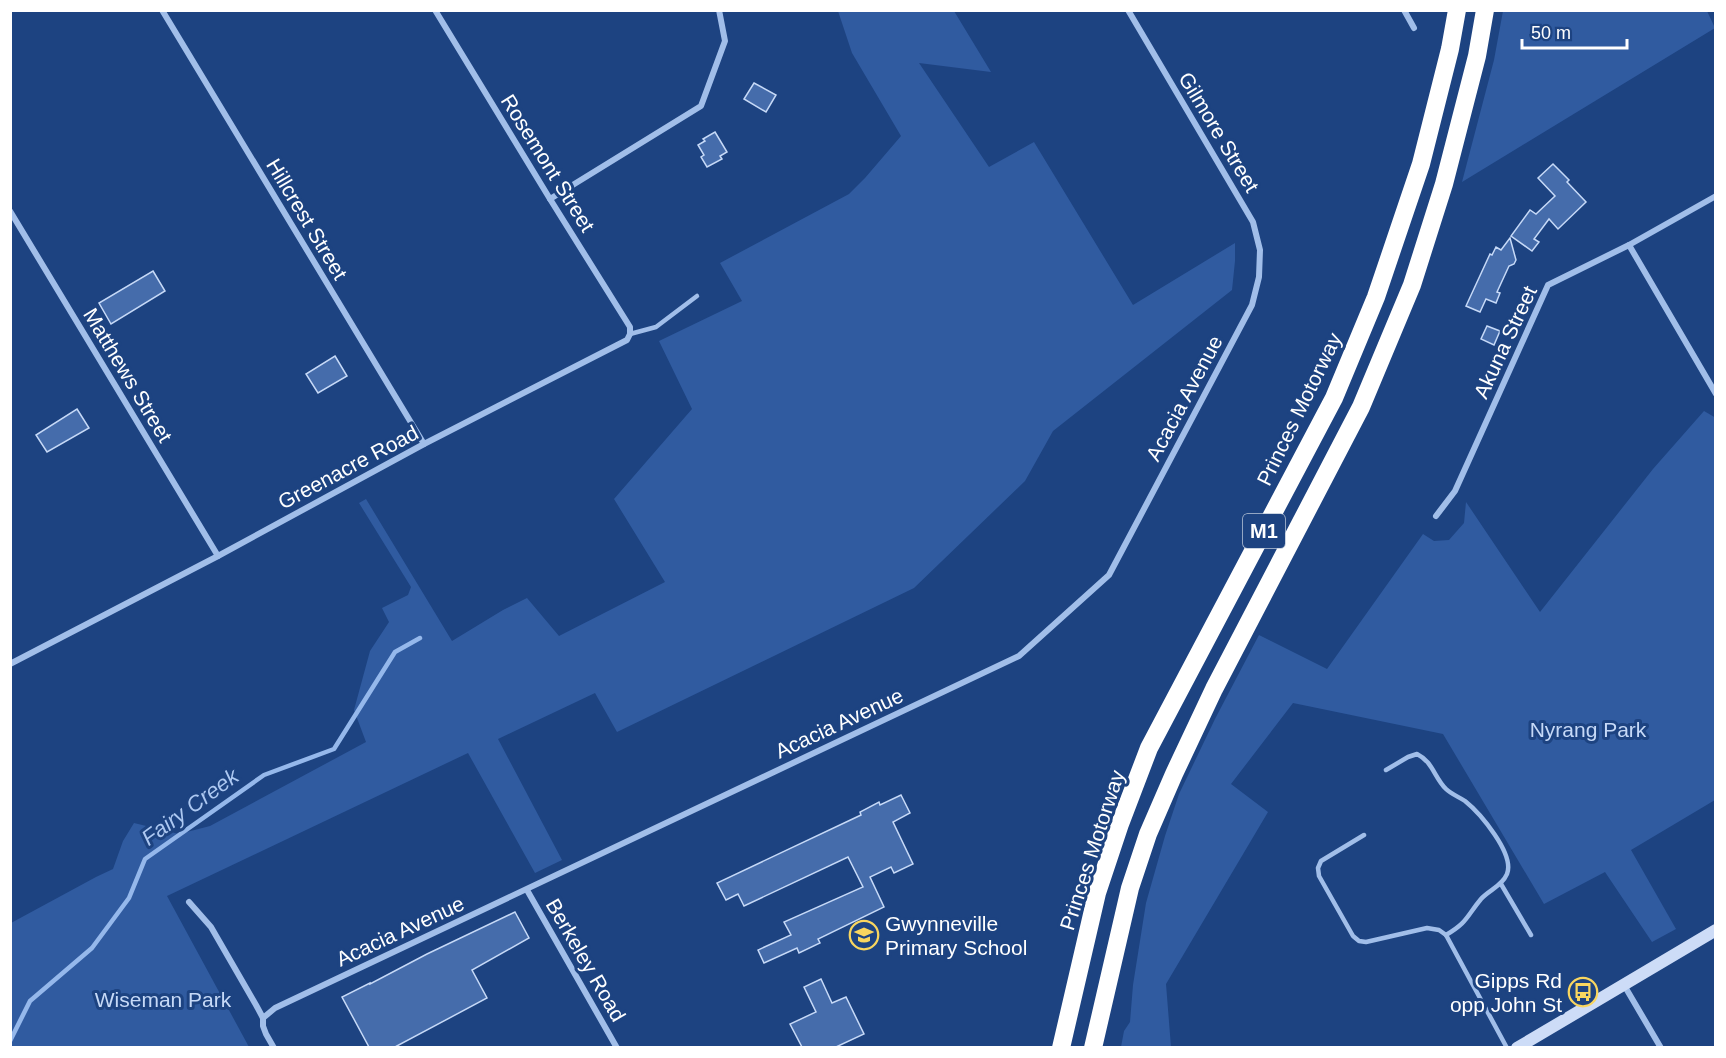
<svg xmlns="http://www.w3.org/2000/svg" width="1726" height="1058" font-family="Arial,sans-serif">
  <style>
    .green { fill: #305ba0 }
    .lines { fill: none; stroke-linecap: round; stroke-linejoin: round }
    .stream { stroke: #95b8eb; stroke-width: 4.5 }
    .building { fill: #456cab; stroke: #c6d9f7; stroke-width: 1.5 }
    .lane { stroke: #a1bee9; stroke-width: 4.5 }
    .street { stroke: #a1bee9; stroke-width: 6 }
    .secondary { stroke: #cddcf7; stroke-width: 12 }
    .highway { stroke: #fff; stroke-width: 18 }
    .labels { text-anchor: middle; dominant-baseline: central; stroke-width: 6; stroke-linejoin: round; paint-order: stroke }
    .shield { fill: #1d4381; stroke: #bbc7d9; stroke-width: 1.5 }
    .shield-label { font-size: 20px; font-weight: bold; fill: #fff }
    .street-label { font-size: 21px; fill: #fff; stroke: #1d4381 }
    .park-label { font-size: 21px; fill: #c6d9f7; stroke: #1d4381 }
    .poi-label { font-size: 21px; fill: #fff; stroke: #1d4381; text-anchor: start }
    .water-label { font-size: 22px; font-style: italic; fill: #adc8f1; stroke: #1d4381 }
  </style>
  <rect width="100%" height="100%" fill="#1d4381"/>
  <g class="green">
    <path d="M838,11H954L991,72L919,63L989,167L1034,142L1133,305L1235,243V261L1232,290L1053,431L1025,481L914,588L617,732L595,693L498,739L562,860L535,873L468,753L167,896L249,1047H11V923L96,877L113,869L123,841L134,823L179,834L210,826L366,742L354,710L370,651L389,622L382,608L408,595L411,587L359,503L366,499L452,641L503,610L527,598L559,636L665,582L614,499L692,409L659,341L742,301L720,263L849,194L865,178L901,136L852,53Z"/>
    <path d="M1503,11H1707L1715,28L1462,182L1494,60Z"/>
    <path d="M1704,411L1716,418L1715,800L1631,850L1676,929L1652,942L1605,872L1544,904L1443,734L1293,703L1231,784L1268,812L1166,984L1171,1047H1121L1124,1031L1130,1022L1133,985L1146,903L1165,836L1179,794L1215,719L1259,635L1327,669L1423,534L1434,541L1449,540L1464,523L1466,502L1540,612L1653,469Z"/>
  </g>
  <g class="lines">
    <path class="stream" d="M10,1041L30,1001L92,948L129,898L145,859L264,775L334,749L395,652L420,638"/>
  </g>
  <g class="building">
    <path d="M754,83L776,95L766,112L744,99Z"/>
    <path d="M715,132L727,152L720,156L722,159L707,167L701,157L704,155L698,145L705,141L703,139Z"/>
    <path d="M1553,164L1569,180L1567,182L1586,202L1558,229L1549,219L1534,239L1539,242L1532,251L1511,236L1530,210L1536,214L1555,196L1538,178Z"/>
    <path d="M1510,238L1516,260L1514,264L1509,266L1497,292L1500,293L1496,303L1486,299L1480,312L1466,306L1490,254L1492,255L1496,247L1501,250Z"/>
    <path d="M153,271L165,291L111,324L99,303Z"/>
    <path d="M1487,326L1500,331L1494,345L1481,339Z"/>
    <path d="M335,356L347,376L318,393L306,374Z"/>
    <path d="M77,409L89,428L47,452L36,435Z"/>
    <path d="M901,795L910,813L893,822L913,864L894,873L891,867L870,877L884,907L818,939L820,943L799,953L797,948L764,963L758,950L791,935L784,922L863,887L848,857L744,906L738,894L726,900L717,883L861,815L860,812L879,802L880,805Z"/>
    <path d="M515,912L529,938L472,970L487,998L395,1047H369L342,997L370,983V984L427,954Z"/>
    <path d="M821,979L832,1003L846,997L864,1034L836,1047H802L790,1024L816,1012L804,987Z"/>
  </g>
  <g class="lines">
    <g class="lane">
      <path d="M630,334L656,327L697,296"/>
      <path d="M1386,770L1408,757L1417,754C1433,762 1434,777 1446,789C1451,794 1459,797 1465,801C1480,813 1515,854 1507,874C1502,886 1489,890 1481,899C1466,917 1468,922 1446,935"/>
      <path d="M1364,835L1321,861L1318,868L1319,876L1353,936L1359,941L1366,942L1427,928L1439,930L1446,935L1507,1048"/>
      <path d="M1501,884L1531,935"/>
    </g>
    <g class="street">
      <path d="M162,10L424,444"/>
      <path d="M1404,10L1414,28"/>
      <path d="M550,199L701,106L725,41L719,10"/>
      <path d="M10,211L218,556"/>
      <path d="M1629,245L1716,394"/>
      <path d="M1436,516L1455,491L1548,285L1629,245L1716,196"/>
      <path d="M10,664L218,556L424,444L627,340L630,334V327L550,199L435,10"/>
      <path d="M527,890L617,1048"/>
      <path d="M189,902L211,927L256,1005L263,1018V1026L266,1034L274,1048"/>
      <path d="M1624,985L1661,1048"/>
      <path d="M263,1018L275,1008L1019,656L1109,575L1252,305L1259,277L1260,250L1253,222L1128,10"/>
    </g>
    <path class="secondary" d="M1517,1048L1716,930"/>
    <g class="highway">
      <path d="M1061,1048L1097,893L1120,824L1149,748L1334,398L1376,297L1421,164L1450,49L1457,10"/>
      <path d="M1093,1048L1130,888L1148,834L1174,774L1214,689L1361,407L1412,285L1444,184L1477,56L1485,10"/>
    </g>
  </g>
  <defs>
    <g id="school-ring" transform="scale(1.5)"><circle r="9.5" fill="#1d4381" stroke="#f9d65f" stroke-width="1.5"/><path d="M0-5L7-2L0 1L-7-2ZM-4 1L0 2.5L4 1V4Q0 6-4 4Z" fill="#f9d65f"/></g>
    <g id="bus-ring" transform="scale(1.5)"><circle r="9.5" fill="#1d4381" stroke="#f9d65f" stroke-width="1.5"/><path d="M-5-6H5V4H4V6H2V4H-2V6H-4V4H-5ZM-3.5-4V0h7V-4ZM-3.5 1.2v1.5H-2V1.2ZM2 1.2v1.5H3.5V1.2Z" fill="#f9d65f"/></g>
  </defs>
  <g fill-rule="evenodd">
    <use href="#school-ring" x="864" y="935"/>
    <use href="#bus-ring" x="1583" y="992"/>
  </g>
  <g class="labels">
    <rect class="shield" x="1243" y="514" width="42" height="34" rx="4.5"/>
    <g class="shield-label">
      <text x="1264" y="531">M1</text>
    </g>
    <g class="street-label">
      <text transform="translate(1219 132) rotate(59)">Gilmore Street</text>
      <text transform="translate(548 163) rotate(58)">Rosemont Street</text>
      <text transform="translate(307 219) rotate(59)">Hillcrest Street</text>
      <text transform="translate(1505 342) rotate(-65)">Akuna Street</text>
      <text transform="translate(128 375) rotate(59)">Matthews Street</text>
      <text transform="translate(1184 398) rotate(-62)">Acacia Avenue</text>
      <text transform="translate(1299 409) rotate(-64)">Princes Motorway</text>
      <text transform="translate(348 467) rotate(-28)">Greenacre Road</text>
      <text transform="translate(839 723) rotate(-25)">Acacia Avenue</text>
      <text transform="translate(1092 850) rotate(-72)">Princes Motorway</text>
      <text transform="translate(400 931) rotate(-25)">Acacia Avenue</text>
      <text transform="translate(586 960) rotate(60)">Berkeley Road</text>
    </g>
    <g class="park-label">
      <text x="1588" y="729">Nyrang Park</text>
      <text x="163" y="999">Wiseman Park</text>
    </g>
    <g class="poi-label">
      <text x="885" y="923">Gwynneville<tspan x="885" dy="24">Primary School</tspan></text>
      <text x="1562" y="980" text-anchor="end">Gipps Rd<tspan x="1562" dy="24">opp John St</tspan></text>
    </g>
    <g class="water-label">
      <text transform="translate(190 807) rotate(-36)">Fairy Creek</text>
    </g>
  </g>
  <rect width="1726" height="1058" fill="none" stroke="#ffffff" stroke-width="24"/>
  <path d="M1522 39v9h105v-9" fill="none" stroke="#ffffff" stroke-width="3"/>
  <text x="1531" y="39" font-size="18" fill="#ffffff" stroke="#1d4381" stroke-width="4.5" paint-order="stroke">50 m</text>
</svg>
